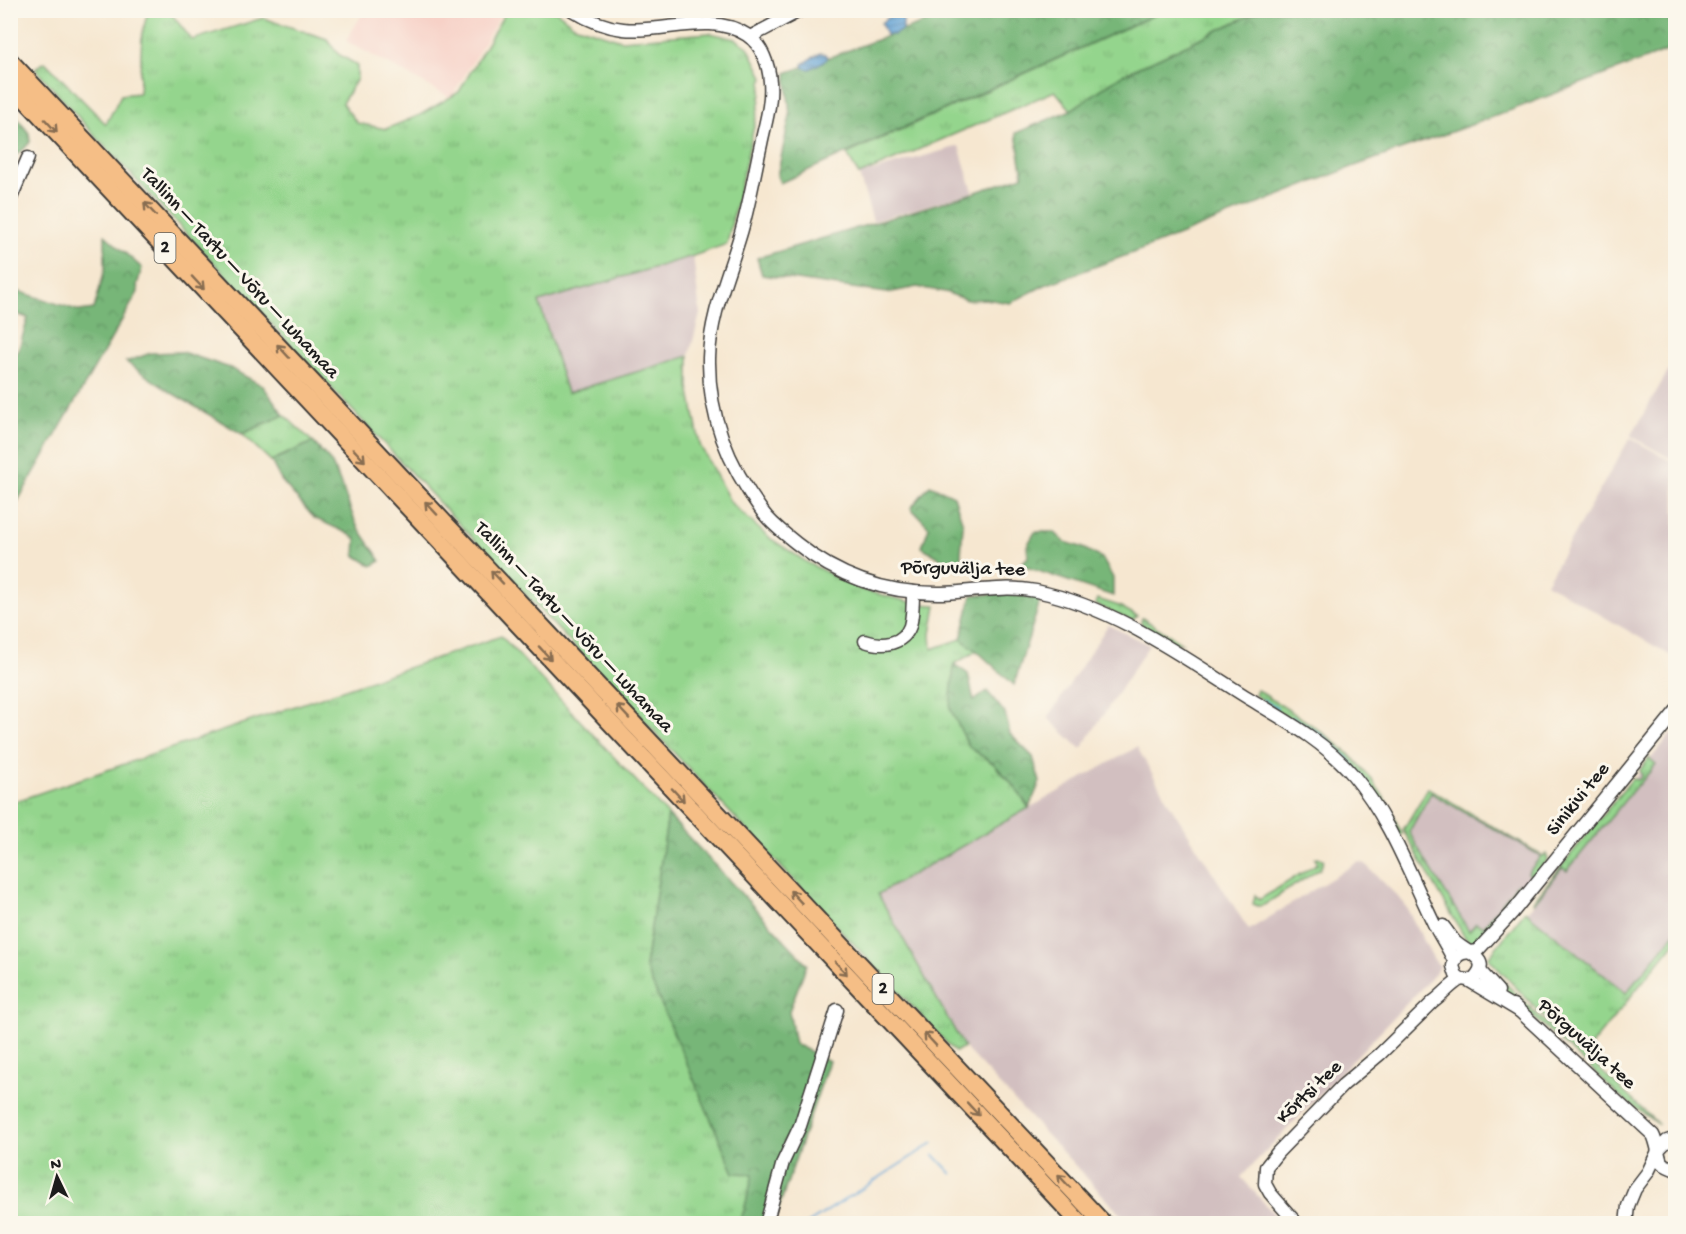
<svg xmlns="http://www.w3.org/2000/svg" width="1686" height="1234" font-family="'Gochi Hand',sans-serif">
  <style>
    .built { fill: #f7d1c7 }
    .industrial { fill: #d2bfc0 }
    .grass { fill: url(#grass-tufts); stroke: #587854; stroke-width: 1.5 }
    .forest { fill: url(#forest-crowns); stroke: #4a694a; stroke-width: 1.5 }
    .water { fill: url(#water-rules); stroke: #3f6079; stroke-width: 1.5 }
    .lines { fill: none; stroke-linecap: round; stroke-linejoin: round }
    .stream { stroke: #62a3d6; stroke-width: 2 }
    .minor-casing { stroke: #3d3a37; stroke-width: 15 }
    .highway-casing { stroke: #3d3a37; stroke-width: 20 }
    .minor { stroke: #fff; stroke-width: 12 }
    .highway { stroke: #f5be86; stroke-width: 16 }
    .oneway { stroke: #886d51 }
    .labels { text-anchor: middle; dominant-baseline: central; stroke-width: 6; stroke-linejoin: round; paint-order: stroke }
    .shield { fill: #fbf7ec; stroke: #5f5e5a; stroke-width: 1.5 }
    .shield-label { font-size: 18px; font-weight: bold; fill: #1c1c1c }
    .street-label { font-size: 20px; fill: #1c1c1c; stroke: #fbf7ec }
  </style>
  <defs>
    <pattern id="grass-tufts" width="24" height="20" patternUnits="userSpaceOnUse" patternTransform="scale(1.5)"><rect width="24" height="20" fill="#94d58d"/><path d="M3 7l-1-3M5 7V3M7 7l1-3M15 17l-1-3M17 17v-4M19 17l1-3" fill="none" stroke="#7fb679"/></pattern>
    <pattern id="forest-crowns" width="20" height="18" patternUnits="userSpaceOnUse" patternTransform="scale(1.5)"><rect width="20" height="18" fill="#77b678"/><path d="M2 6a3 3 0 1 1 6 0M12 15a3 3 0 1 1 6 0" fill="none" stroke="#619362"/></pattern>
    <pattern id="water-rules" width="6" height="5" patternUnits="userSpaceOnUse" patternTransform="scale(1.5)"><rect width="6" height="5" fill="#62a3d6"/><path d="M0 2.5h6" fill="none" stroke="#5084ad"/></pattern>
  </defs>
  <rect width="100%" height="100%" fill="#fbf7ec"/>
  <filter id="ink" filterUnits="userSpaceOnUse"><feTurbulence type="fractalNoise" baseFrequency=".0167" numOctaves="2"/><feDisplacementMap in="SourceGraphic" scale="12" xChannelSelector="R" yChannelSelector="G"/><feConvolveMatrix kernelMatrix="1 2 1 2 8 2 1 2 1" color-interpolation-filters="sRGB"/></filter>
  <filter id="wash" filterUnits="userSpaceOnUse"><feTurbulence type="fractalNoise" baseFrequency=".008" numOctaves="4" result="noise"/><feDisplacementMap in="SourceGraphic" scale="24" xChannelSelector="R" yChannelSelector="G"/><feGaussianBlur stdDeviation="1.35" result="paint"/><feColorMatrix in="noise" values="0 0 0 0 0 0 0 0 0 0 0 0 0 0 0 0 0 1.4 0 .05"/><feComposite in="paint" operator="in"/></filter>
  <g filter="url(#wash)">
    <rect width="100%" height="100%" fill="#f6e7d0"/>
    <path class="built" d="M364,11H503L451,98L346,41Z"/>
    <g class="industrial">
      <path d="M959,146L973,192L873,221L859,175Z"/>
      <path d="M693,256L700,314L689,356L567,393L538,301Z"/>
      <path d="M1675,359L1676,461H1675L1631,436Z"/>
      <path d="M1630,438L1675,463V658L1546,583Z"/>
      <path d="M1108,625L1149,645L1081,749L1048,718Z"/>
      <path d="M1675,729V942L1585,1053L1490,957Z"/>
      <path d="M1137,747L1170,805L1249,930L1358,862L1364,863L1404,903L1433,958L1439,966L1435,974L1241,1177L1282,1223H1129L964,1047L878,894Z"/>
      <path d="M1428,788L1544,857L1483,934H1467L1404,829Z"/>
    </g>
    <g class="grass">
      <path d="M148,11H169L192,40L263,18L327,39L338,54L357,65V79L342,103L357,123L386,129L420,115L459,92L506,11H556L574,25L621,40L710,33L736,39L748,47L763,77L760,100L727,244L693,256L539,302L567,393L689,356V387L700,445L731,503L768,537L808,563L862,590L918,604L936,605L931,634L932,649L961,639L977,651L954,664L969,747L994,764L1015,787L1029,808L878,894L964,1047L955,1052L94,135L35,68L45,62L106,124L121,95L139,93L142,34Z"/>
      <path d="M1163,11H1260L1122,75L1071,110L1055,91L859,175L847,154Z"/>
      <path d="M284,415L313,442L271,461L242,434Z"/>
      <path d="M1097,599L1119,606L1137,616L1133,620H1130L1095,604Z"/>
      <path d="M1142,618L1182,643L1175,644L1171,642L1142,626L1141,622Z"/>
      <path d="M501,636L668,815L645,967L754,1174L744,1211L739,1223H11L10,803Z"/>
      <path d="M1257,690C1303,719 1351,745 1381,793C1390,806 1395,820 1402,834L1399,837L1367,783L1344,758L1255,695Z"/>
      <path d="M1649,758L1656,764L1639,785L1638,784L1567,871L1562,868L1534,903L1533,901L1632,779L1639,780L1642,776L1640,770Z"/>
      <path d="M1428,788L1543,856L1546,854L1548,859L1537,875L1531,876L1528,873L1541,856L1431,793L1409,832C1428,866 1449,898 1469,931L1476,923L1483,927L1518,883L1523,886L1522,893L1475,945L1470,943L1464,936L1403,830Z"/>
      <path d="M1318,857L1323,859L1324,861L1320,869L1264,905L1258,906L1253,904L1255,895L1259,900L1318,863L1315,858Z"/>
      <path d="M1525,911L1626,993L1675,933V942L1585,1053L1552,1025L1488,958Z"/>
      <path d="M1498,976L1550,1027L1586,1058L1587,1062L1585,1063L1493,981Z"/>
      <path d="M1590,1064L1595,1065L1659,1125L1619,1096L1588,1065Z"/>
    </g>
    <g class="forest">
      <path d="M1261,10L1675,11V48L1485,120L1352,167L1138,251L1045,285L1010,303L986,299L967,300L945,292L917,287L887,293L762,275L757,258L973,193L1023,176L1016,133L1071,110L1122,75Z"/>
      <path d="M934,11H1163L780,183L777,176L790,116L786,73L937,18Z"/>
      <path d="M11,110L29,133L30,142L24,149L12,158L10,155Z"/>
      <path d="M105,235L142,268L137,285L138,292L11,513V355L18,352L28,318L11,312V289L80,311L94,309L105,269Z"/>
      <path d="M182,352L230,368L263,386L284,415L242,434L172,393L126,362L151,353Z"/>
      <path d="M313,442L331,462L341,484L356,524L381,561L372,566L355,555L356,539L347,533L314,518L281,480L271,461Z"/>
      <path d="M930,485L954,496L963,524L960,571L922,547L929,527L911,508Z"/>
      <path d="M1035,532H1054L1065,542L1081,547L1102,558L1113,578V596L1020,565L1028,557L1027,546Z"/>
      <path d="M1008,594L1041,598L1014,685L977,651L961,639L972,595Z"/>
      <path d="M954,664L968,674L974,701L987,691L1005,713L1010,734L1033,757L1040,782L1029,808L1015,787L994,764L969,747L950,708Z"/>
      <path d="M668,815L807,964L789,1011L795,1044L829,1061L775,1219L771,1223H739L744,1211L753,1174L734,1173L645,967Z"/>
    </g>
    <g class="water">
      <path d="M893,13L903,17V29L894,35H886L881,23Z"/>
      <path d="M820,53L826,54L828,57L826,60L810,69L804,68L803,64Z"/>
    </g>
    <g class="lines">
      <g class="stream">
        <path d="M1263,700L1277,708"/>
        <path d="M1292,717C1303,724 1314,730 1324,737C1352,759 1371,786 1389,816"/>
        <path d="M934,1155L952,1174"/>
        <path d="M807,1224L933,1143"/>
      </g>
    </g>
  </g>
  <g filter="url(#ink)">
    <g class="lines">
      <g class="minor-casing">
        <g id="minor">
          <path d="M572,10C588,20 605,27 623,29C663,34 711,11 747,35C762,45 769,65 770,82C772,103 765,124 761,144C754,175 749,207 740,236C728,276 710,316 709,358C708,416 728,464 762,511C771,524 784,533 796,543C838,577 888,594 942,593C973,592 1004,585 1036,591C1114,607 1180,655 1245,696C1283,719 1324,741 1353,775C1390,819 1410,875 1435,926C1441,938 1449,949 1454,961"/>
          <path d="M750,37L801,10"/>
          <path d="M10,200L28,158"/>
          <path d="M865,641C882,647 903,645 910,626C913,615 913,603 913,592"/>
          <path d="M1443,926C1447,931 1451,937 1455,942C1467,953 1492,959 1475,977"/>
          <path d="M1480,971L1498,991"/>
          <path d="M1513,1005L1653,1135C1657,1142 1659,1160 1662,1163C1665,1166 1672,1168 1676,1170"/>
          <path d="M1518,1010L1468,980L1461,979L1456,975L1453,966L1457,956L1463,953L1477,951L1512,913L1676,711"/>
          <path d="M766,1224L783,1162L800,1126L837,1010"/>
          <path d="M1297,1224L1270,1193L1265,1184L1266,1167L1278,1152L1343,1085L1380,1054L1433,1002C1443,995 1450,985 1461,979"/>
          <path d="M1626,1224L1628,1206L1635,1189L1648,1172L1659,1149L1667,1141L1676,1138"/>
        </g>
      </g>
      <g class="highway-casing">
        <g id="highway">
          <path d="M10,61L1104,1224"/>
          <path d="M10,83L1081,1224"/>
        </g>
      </g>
      <use href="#minor" class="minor"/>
      <use href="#highway" class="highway"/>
    </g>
    <defs><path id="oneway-shaft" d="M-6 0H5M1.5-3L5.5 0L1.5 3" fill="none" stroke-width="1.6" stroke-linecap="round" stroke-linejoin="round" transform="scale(1.5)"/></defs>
    <g class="oneway">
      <use href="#oneway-shaft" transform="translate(51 126) rotate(47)"/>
      <use href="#oneway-shaft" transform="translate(150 209) rotate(-133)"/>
      <use href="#oneway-shaft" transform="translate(198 283) rotate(47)"/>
      <use href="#oneway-shaft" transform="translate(283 351) rotate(-133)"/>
      <use href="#oneway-shaft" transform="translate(359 455) rotate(47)"/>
      <use href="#oneway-shaft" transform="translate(431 508) rotate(-133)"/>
      <use href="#oneway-shaft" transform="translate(497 577) rotate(-133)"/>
      <use href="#oneway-shaft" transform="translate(545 653) rotate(47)"/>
      <use href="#oneway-shaft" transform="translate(623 712) rotate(-133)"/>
      <use href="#oneway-shaft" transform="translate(678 795) rotate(47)"/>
      <use href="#oneway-shaft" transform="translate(796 897) rotate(-133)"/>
      <use href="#oneway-shaft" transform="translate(841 968) rotate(47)"/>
      <use href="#oneway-shaft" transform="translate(930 1039) rotate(-133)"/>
      <use href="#oneway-shaft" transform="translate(973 1109) rotate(47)"/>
      <use href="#oneway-shaft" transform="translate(1064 1181) rotate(-133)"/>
    </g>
  </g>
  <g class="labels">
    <g class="shield">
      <rect x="154.5" y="233" width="21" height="30" rx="4.5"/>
      <rect x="872.5" y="974" width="21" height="30" rx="4.5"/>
    </g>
    <g class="shield-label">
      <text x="165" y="248">2</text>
      <text x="883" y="989">2</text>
    </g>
    <g class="street-label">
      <text transform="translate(239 274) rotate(47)">Tallinn — Tartu — Võru — Luhamaa</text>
      <text transform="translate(963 570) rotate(1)">Põrguvälja tee</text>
      <text transform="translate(573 628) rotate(47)">Tallinn — Tartu — Võru — Luhamaa</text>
      <text transform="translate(1579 800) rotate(-51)">Sinikivi tee</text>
      <text transform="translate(1586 1045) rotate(42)">Põrguvälja tee</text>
      <text transform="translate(1310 1093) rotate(-44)">Kõrtsi tee</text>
    </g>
  </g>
  <rect width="1686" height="1234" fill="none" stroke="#fbf7ec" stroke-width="36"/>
  <g transform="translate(57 1177) rotate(355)" stroke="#fbf7ec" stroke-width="4.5" paint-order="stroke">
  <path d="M0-4.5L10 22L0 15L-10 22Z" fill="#1c1c1c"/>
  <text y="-9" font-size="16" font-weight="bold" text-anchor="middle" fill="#1c1c1c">N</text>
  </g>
</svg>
